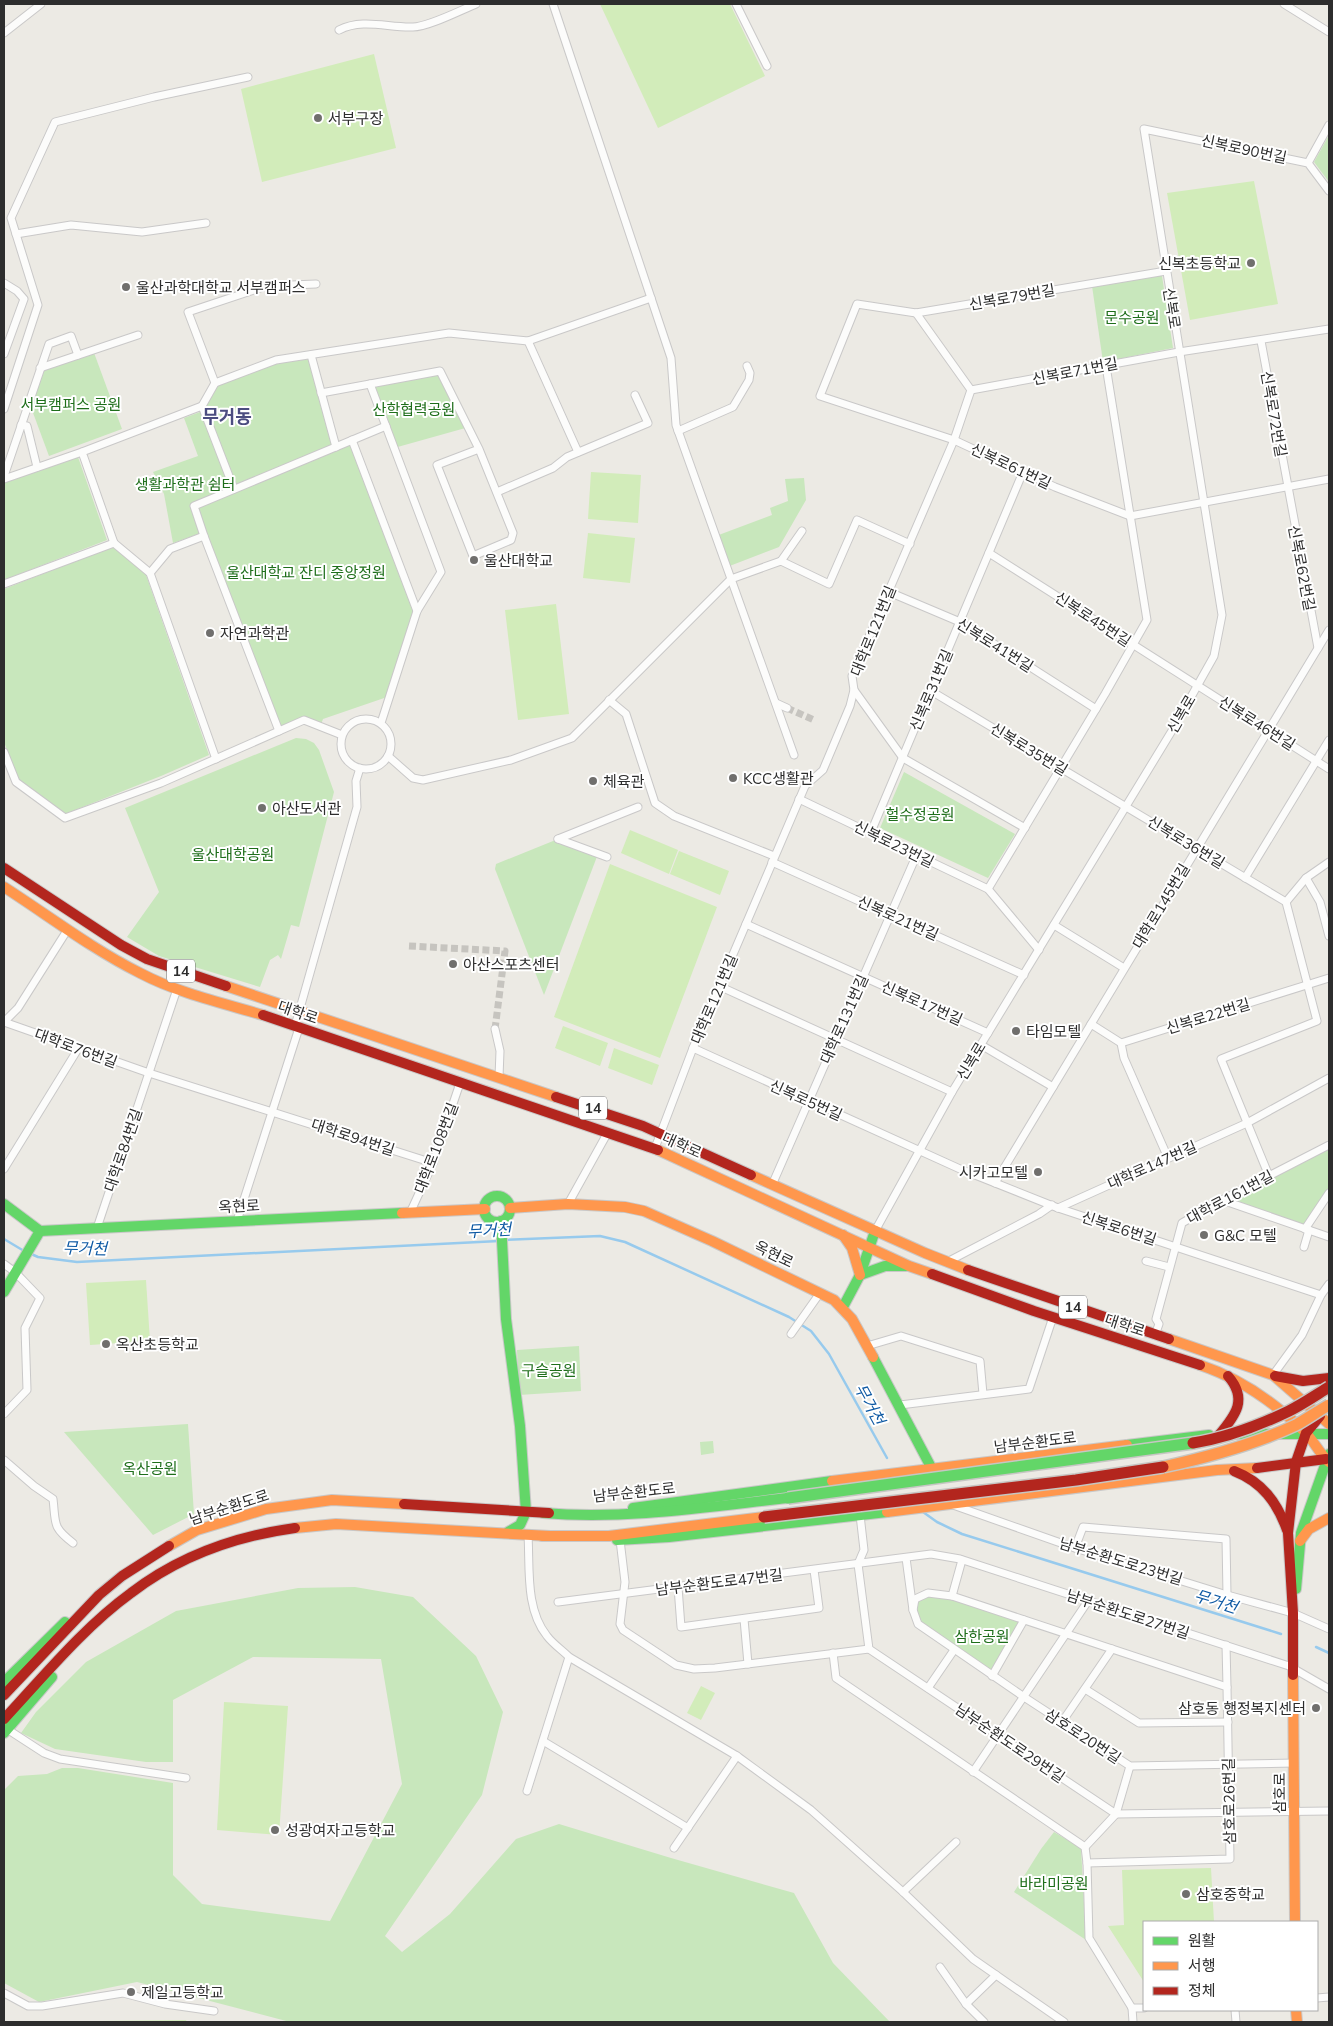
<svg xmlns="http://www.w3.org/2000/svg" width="1333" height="2026" font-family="Mulish,'Noto Sans KR',sans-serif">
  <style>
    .green { fill: #c8e7bc }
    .pitch { fill: #d2ecba }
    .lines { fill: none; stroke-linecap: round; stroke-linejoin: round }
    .stream { stroke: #97caed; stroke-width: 2.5 }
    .street-tunnel { stroke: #c6c4bf; stroke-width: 7; stroke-dasharray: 7 3.5; stroke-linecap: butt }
    .street-casing { stroke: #c9c8c8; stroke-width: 9 }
    .fast-casing { stroke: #c9c8c8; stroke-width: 12 }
    .slow-casing { stroke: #c9c8c8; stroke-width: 12 }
    .jam-casing { stroke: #c9c8c8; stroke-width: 12 }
    .street { stroke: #fcfcfb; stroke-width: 7 }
    .fast { stroke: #63d668; stroke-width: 10 }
    .slow { stroke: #ff974d; stroke-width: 10 }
    .jam { stroke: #b3261e; stroke-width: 10 }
    .fast-bridge-casing { stroke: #c6c6c3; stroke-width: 14; stroke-linecap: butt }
    .slow-bridge-casing { stroke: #c6c6c3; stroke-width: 14; stroke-linecap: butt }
    .jam-bridge-casing { stroke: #c6c6c3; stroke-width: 14; stroke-linecap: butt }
    .fast-bridge { stroke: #63d668; stroke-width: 11 }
    .slow-bridge { stroke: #ff974d; stroke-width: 11 }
    .jam-bridge { stroke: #b3261e; stroke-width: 11 }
    .poi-dot { fill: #706f6d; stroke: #fff; stroke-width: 2 }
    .labels { text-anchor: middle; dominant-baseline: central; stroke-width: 4; stroke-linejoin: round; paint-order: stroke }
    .shield { fill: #fff; stroke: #6c6c6c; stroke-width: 1 }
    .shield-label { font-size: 14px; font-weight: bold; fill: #2d2d2d }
    .poi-label { font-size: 15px; fill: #2d2d2d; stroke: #fff; text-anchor: start }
    .street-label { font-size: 15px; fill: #2d2d2d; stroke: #fff }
    .park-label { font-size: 15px; fill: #1e6e1a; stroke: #fff }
    .water-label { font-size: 16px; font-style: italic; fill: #0c58a3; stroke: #fff }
    .quarter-label { font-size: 18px; font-weight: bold; fill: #4c4d80; stroke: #fff }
  </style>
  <rect width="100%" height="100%" fill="#eceae4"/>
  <g class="green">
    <path d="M1329,135V182L1314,162Z"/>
    <path d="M1157,275L1162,276L1173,348L1103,362L1092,286Z"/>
    <path d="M93,350L122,429L49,456L29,402L40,368Z"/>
    <path d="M310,359L333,446L237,486L204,406L217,386L278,363Z"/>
    <path d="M440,371L469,427L394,448L370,384Z"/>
    <path d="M200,412L231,488L192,505L201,533L173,543L164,494L153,472L198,456L184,418Z"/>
    <path d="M352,440L417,611L390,696L323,719L320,727L304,720L279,731L194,506Z"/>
    <path d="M78,457L107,540L4,580V483Z"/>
    <path d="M804,478L806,500L779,547L727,567L716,536L772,515L770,508L788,501L785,479Z"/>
    <path d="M114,546L145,572L209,755L161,776L65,814L18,779L4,742V589Z"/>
    <path d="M296,738L306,739L314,743L319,750L334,792L299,927L291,925L281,959L278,955L270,960L260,987L159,956L127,937L159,892L125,808Z"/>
    <path d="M904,772L1015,834L988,878L880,828Z"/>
    <path d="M558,839L598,854L544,995L495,869L496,864Z"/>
    <path d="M1329,1145V1193L1305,1229L1222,1200Z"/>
    <path d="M579,1346L581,1391L519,1395L517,1350Z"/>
    <path d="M188,1424L194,1514L153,1535L64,1432Z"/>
    <path d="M713,1441L714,1453L701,1455L700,1442Z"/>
    <path d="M355,1587L413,1597L476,1656L503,1712L482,1795L385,1936L402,1952L450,1914L516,1839L559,1824L671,1858L794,1893L833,1963L890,2022H290L137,1982L39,2002L4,1983V1790L18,1776L47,1774L62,1768H78L173,1783V1875L202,1904L330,1921L402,1784L381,1659L253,1657L173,1700V1762H146L55,1749L21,1733L36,1712L86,1662L176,1611L298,1588Z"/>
    <path d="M928,1593L952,1596L1024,1620L992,1676L918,1624L915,1599Z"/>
    <path d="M1054,1832L1081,1848L1086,1940L1014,1892L1041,1849Z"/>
  </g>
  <g class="pitch">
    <path d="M600,4H730L765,76L658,128Z"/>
    <path d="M374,54L396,148L262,182L241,89Z"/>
    <path d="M1254,181L1278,304L1190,320L1167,193Z"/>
    <path d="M591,472L641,475L638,523L588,519Z"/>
    <path d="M588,533L635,538L630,583L583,578Z"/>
    <path d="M556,604L569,714L518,720L505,610Z"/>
    <path d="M630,830L678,850L669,874L621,853Z"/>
    <path d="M679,851L729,871L720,895L670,874Z"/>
    <path d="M610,864L717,907L660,1058L554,1017Z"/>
    <path d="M563,1026L608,1043L600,1066L555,1048Z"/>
    <path d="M614,1048L659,1065L652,1085L608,1068Z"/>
    <path d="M146,1280L150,1341L90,1345L86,1283Z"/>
    <path d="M701,1686L715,1693L701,1720L687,1713Z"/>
    <path d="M224,1702L288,1706L279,1835L217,1830Z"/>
    <path d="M1211,1868L1214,1922H1144V1982L1108,1926L1124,1925L1122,1870Z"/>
    <path d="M186,2020L187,2022L97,2021Z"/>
  </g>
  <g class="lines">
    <g class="stream">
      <path d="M4,1239L24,1251"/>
      <path d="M505,1240L600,1236L625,1242L789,1317L811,1331L829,1354L887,1458"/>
      <path d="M29,1253L38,1257L77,1262L499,1241"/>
      <path d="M923,1512L937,1522L962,1534L1281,1634"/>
      <path d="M1316,1647L1329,1653"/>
    </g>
    <g class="street-tunnel">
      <path d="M787,708L814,720"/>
      <path d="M409,946L505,951L495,1029"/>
    </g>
    <g class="street-casing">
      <g id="street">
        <path d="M553,4L671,358L676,425L794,755"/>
        <path d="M736,4L767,66"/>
        <path d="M1284,4L1329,32"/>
        <path d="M339,30C363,18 388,28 413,27C428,27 461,10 476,4"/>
        <path d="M4,33L41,4"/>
        <path d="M1308,163L1329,125"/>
        <path d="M16,234L71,225L142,232L206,223"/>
        <path d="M1166,271L916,313L857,304L820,396L954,440L1055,487L1130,516L1329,479"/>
        <path d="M4,283L17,291L24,299L4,354"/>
        <path d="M528,341L578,452"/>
        <path d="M1261,341L1318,648"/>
        <path d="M311,355L336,447"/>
        <path d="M40,368L138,335"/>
        <path d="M215,383L188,312L266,286L316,284"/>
        <path d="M971,390L1179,352L1329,329"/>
        <path d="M321,393L370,384"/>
        <path d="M202,406L215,383L276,360L449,333L528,341L651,298"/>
        <path d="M4,409L38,305L11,218L55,122L154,97L248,77"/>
        <path d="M21,425L27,426L37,467"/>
        <path d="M678,431L733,407L749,380L750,373L747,366"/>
        <path d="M352,440L417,611"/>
        <path d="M4,476L49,344L71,336L78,355"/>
        <path d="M4,479L82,452"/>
        <path d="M497,492L553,468L567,457L648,423L635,395"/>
        <path d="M114,543L82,452L202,406L234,489"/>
        <path d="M989,553L1329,769"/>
        <path d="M781,561L802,531"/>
        <path d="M150,573L170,549L204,536"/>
        <path d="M4,584L114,543L150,573L216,759"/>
        <path d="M889,592L960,622L1096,709"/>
        <path d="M854,690L903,758L1025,828"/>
        <path d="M931,691L1286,902L1317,1021L1221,1059L1269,1176"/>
        <path d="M609,700L626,714L655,803L674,816L774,856"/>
        <path d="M776,703L787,708"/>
        <circle cx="366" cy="744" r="25"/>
        <path d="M381,723L417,611L441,572L370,384L440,371L479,449L513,533L511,540L473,556L437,465L479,449"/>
        <path d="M279,731L204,536L194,506L386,426"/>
        <path d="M4,752L16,782L65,818L161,783L304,720L342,735"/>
        <path d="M388,756L413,778L423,780L511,760L572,738L731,579L781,561L829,584L857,520L910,544"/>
        <path d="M799,799L988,889L1039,950"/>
        <path d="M871,832L1023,472"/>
        <path d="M558,839L638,807"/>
        <path d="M558,839L607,857"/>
        <path d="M772,862L1024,975"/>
        <path d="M1245,878L1329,740"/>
        <path d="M1306,878L1320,902L1329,936"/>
        <path d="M988,889L1105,694L1147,620L1106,366"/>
        <path d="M1286,902L1306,878L1329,862"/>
        <path d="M746,924L988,1033"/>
        <path d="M1054,925L1124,968"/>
        <path d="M68,929L18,1008L4,1022L149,1073L433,1163"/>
        <path d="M719,986L952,1092"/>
        <path d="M1091,1024L1121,1043L1329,978"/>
        <path d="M295,1026L357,807L356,781L360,768"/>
        <path d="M495,1029L500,1051L499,1077"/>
        <path d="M1121,1043L1124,1058L1168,1158"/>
        <path d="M981,1045L1053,1087"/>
        <path d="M693,1048L960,1169L1058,1208L1321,1295"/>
        <path d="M655,1148L693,1048L805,786L823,770L850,706L854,690L852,676L954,440L971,390L916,313"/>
        <path d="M4,1169L78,1049"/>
        <path d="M995,1183L1329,630"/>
        <path d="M772,1185L917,854"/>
        <path d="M1222,1200L1329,1237"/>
        <path d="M568,1204L608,1132"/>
        <path d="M1058,1208L1247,1123L1329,1078"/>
        <path d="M410,1213L433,1163L460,1083"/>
        <path d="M237,1221L299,1028"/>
        <path d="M97,1228L177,989"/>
        <path d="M1305,1229L1329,1193"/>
        <path d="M875,1231L952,1092L1173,729L1214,656L1222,615L1144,129L1308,163L1329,191"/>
        <path d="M1304,1247L1309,1230"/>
        <path d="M1146,1261L1169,1267"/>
        <path d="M947,1262L1039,1214L1052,1205"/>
        <path d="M4,1264L15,1272L40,1298L25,1328L27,1390L4,1414"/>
        <path d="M791,1334L820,1293"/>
        <path d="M1155,1335L1159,1324L1156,1319L1182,1223L1222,1200L1329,1145"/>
        <path d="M867,1346L901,1336L980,1361L983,1394"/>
        <path d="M1273,1375L1302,1335L1321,1295L1329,1284"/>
        <path d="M900,1405L1029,1389L1053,1317"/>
        <path d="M4,1460L34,1486L53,1499C56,1524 52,1527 73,1543"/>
        <path d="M953,1505L1075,1548L1227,1595L1293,1613L1329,1629"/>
        <path d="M860,1515L864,1550L858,1564L869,1649L1116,1814L1329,1811"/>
        <path d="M528,1535C530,1567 525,1609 547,1636C553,1644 562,1650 569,1657L737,1756L811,1810L903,1892L973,1959L1064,2022"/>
        <path d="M620,1540L625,1582L620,1624L623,1630L676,1665L694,1669L715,1668L869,1649"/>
        <path d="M1075,1548L1083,1527L1226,1539L1227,1595"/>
        <path d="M906,1558L913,1610L918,1624L1024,1697L1130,1766L1294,1763"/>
        <path d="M678,1587L681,1627L819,1608L814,1570"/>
        <path d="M952,1596L962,1560"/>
        <path d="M558,1602L931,1554L960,1559L1289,1666L1329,1689"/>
        <path d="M744,1619L748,1664"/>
        <path d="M1226,1645L1227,1687"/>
        <path d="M833,1653L836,1678L1085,1847L1087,1863L1230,1859L1227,1687L952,1596L928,1593L915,1599L913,1610"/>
        <path d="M992,1676L1024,1620"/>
        <path d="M928,1688L954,1650"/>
        <path d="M1085,1689L1139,1723L1228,1722"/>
        <path d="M1062,1722L1112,1649"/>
        <path d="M7,1729L44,1753L60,1759L186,1778"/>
        <path d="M543,1741L688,1828"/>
        <path d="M973,1772L1088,1601"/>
        <path d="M527,1791L569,1657"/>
        <path d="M1085,1847L1116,1814L1130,1766"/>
        <path d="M674,1848L737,1756"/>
        <path d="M1087,1863L1089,1938L1132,2008H1144"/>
        <path d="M903,1892L956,1842"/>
        <path d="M940,1967L966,2004L984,2022"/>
        <path d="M4,1993L28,2006H42L123,1993L165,2004L214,2011"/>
        <path d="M1317,1998L1329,1997"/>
        <path d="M966,2004L996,1975"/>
        <path d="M1132,2008L1133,2022"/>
        <path d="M1235,2010L1236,2022"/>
      </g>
    </g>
    <g class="fast-casing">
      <g id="fast">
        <circle cx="497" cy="1209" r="13"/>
        <path d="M4,1204L40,1231L402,1213"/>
        <path d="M501,1221L506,1319L520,1426L526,1512L520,1525L508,1532"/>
        <path d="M860,1275L885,1266H906"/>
        <path d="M4,1292L40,1231"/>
        <path d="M843,1307L860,1275L875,1231"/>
        <path d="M873,1357L932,1469"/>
        <path d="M1236,1434H1329"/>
        <path d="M1127,1445L1209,1435"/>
        <path d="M633,1508L832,1481"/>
        <path d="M543,1513C625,1520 707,1507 788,1498"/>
        <path d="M617,1540L669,1537L887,1512"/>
        <path d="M1296,1589L1301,1533L1329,1454"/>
        <path d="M4,1682L65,1622"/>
        <path d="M4,1733L52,1677"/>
      </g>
    </g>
    <g class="slow-casing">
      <g id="slow">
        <path d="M4,887C49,916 92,949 140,973C178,993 222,1003 263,1015"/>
        <path d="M226,986L556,1097"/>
        <path d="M658,1150L909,1266L932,1274"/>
        <path d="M751,1175L925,1253L968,1270"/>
        <path d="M510,1208L568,1204L625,1207L644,1211L712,1241L834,1300L852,1319L873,1357"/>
        <path d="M402,1213L485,1209"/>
        <path d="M843,1235L852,1248L860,1275"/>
        <path d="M1169,1339L1273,1375L1329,1424"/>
        <path d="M1200,1365C1239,1378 1275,1403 1305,1432C1314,1441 1319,1453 1329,1462"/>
        <path d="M832,1481L1127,1445"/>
        <path d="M887,1512L1217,1470L1257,1468"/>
        <path d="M295,1528L336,1524L550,1536"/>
        <path d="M542,1536H609L764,1517"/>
        <path d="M1300,1541L1309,1529L1329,1518"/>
        <path d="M169,1546L197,1530L266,1509L332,1500L404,1504"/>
        <path d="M1293,1675L1295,1922"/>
        <path d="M1296,2010L1297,2022"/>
      </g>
    </g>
    <g class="jam-casing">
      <g id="jam">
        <path d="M4,868L121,945L147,959L226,986"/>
        <path d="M263,1015L658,1150"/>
        <path d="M556,1097L643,1126L751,1175"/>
        <path d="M968,1270L1169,1339"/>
        <path d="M932,1274L1034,1311L1200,1365"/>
        <path d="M1275,1376L1303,1381L1329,1378"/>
        <path d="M1219,1435C1236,1415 1248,1399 1228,1376"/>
        <path d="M1257,1468L1326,1459"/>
        <path d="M1234,1471C1262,1482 1277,1502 1287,1530"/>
        <path d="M404,1504L549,1513"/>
        <path d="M1293,1675V1613L1288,1533L1296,1462L1306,1433L1320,1416"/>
        <path d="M4,1695L99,1595L122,1576L169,1546"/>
        <path d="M4,1719C44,1676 83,1628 131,1593C178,1557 236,1536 295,1528"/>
      </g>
    </g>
    <use href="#street" class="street"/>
    <use href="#fast" class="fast"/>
    <use href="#slow" class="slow"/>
    <use href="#jam" class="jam"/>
    <g class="fast-bridge-casing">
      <path id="fast-bridge" d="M788,1498L1193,1443"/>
    </g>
    <g class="slow-bridge-casing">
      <path id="slow-bridge" d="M1163,1467C1209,1457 1253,1445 1296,1425C1307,1419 1318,1411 1329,1405"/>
    </g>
    <g class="jam-bridge-casing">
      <g id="jam-bridge">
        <path d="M1193,1443C1225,1438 1260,1425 1289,1411C1303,1404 1316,1395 1329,1387"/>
        <path d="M764,1517L1076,1480L1163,1467"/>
      </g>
    </g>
    <use href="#fast-bridge" class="fast-bridge"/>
    <use href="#slow-bridge" class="slow-bridge"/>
    <use href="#jam-bridge" class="jam-bridge"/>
  </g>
  <g class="poi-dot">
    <circle cx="318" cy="118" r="5"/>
    <circle cx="1251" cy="263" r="5"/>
    <circle cx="126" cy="287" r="5"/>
    <circle cx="474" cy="560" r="5"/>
    <circle cx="210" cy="633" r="5"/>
    <circle cx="733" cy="778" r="5"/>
    <circle cx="593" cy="781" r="5"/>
    <circle cx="262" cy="808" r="5"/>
    <circle cx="453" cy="964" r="5"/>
    <circle cx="1016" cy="1031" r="5"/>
    <circle cx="1038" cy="1172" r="5"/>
    <circle cx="1204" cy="1235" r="5"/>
    <circle cx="106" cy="1344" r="5"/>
    <circle cx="1316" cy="1708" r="5"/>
    <circle cx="275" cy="1830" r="5"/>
    <circle cx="1186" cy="1894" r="5"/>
    <circle cx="131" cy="1992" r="5"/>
  </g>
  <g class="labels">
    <g class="shield">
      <rect x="167" y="959.5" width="28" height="23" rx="4"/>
      <rect x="579" y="1096.5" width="28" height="23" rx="4"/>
      <rect x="1059" y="1295.5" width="28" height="23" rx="4"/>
    </g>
    <g class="shield-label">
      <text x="181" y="971">14</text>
      <text x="593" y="1108">14</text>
      <text x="1073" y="1307">14</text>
    </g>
    <g class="poi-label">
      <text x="328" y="118">서부구장</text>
      <text x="1241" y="263" text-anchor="end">신복초등학교</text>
      <text x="136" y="287">울산과학대학교 서부캠퍼스</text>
      <text x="484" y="560">울산대학교</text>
      <text x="220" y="633">자연과학관</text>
      <text x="743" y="778">KCC생활관</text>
      <text x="603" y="781">체육관</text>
      <text x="272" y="808">아산도서관</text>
      <text x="463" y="964">아산스포츠센터</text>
      <text x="1026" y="1031">타임모텔</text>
      <text x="1028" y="1172" text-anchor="end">시카고모텔</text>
      <text x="1214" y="1235">G&amp;C 모텔</text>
      <text x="116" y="1344">옥산초등학교</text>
      <text x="1306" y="1708" text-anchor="end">삼호동 행정복지센터</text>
      <text x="285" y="1830">성광여자고등학교</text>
      <text x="1196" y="1894">삼호중학교</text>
      <text x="141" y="1992">제일고등학교</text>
    </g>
    <g class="street-label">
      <text transform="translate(1244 149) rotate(12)">신복로90번길</text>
      <text transform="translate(1012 297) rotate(-10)">신복로79번길</text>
      <text transform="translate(1172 308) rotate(81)">신복로</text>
      <text transform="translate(1075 371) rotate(-11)">신복로71번길</text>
      <text transform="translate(1274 414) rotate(80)">신복로72번길</text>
      <text transform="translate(1011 466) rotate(25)">신복로61번길</text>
      <text transform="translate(1302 568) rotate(79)">신복로62번길</text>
      <text transform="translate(1093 619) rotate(33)">신복로45번길</text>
      <text transform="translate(873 631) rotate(-68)">대학로121번길</text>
      <text transform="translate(995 645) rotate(32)">신복로41번길</text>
      <text transform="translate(931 690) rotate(-67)">신복로31번길</text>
      <text transform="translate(1181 714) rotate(-60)">신복로</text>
      <text transform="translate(1257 723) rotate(32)">신복로46번길</text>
      <text transform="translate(1029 749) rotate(31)">신복로35번길</text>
      <text transform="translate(1186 842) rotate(31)">신복로36번길</text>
      <text transform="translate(894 844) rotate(26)">신복로23번길</text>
      <text transform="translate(1161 906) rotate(-59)">대학로145번길</text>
      <text transform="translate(898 918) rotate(24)">신복로21번길</text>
      <text transform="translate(714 999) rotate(-67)">대학로121번길</text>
      <text transform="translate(922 1003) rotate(24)">신복로17번길</text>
      <text transform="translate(298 1012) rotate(19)">대학로</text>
      <text transform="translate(1208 1016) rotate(-17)">신복로22번길</text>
      <text transform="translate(844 1019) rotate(-66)">대학로131번길</text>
      <text transform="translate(76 1048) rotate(20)">대학로76번길</text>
      <text transform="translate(971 1061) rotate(-59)">신복로</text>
      <text transform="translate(806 1100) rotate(24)">신복로5번길</text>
      <text transform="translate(353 1137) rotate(18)">대학로94번길</text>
      <text transform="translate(682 1145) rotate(24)">대학로</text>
      <text transform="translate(436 1148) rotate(-69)">대학로108번길</text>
      <text transform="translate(123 1150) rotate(-71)">대학로84번길</text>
      <text transform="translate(1152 1165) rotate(-24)">대학로147번길</text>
      <text transform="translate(1230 1197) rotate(-28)">대학로161번길</text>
      <text transform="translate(239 1206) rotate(-3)">옥현로</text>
      <text transform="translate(1119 1228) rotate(18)">신복로6번길</text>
      <text transform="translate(774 1254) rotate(26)">옥현로</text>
      <text transform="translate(1125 1325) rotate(18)">대학로</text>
      <text transform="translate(1035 1442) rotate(-7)">남부순환도로</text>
      <text transform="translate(634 1492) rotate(-6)">남부순환도로</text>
      <text transform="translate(229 1507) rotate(-18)">남부순환도로</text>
      <text transform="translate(1121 1561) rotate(17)">남부순환도로23번길</text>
      <text transform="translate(719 1582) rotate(-7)">남부순환도로47번길</text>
      <text transform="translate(1128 1614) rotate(18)">남부순환도로27번길</text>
      <text transform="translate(1083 1736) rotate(33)">삼호로20번길</text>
      <text transform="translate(1010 1743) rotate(34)">남부순환도로29번길</text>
      <text transform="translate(1279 1793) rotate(-90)">삼호로</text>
      <text transform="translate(1229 1801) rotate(-91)">삼호로26번길</text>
    </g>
    <g class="park-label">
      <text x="1132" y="317">문수공원</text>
      <text x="71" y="404">서부캠퍼스 공원</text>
      <text x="414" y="409">산학협력공원</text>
      <text x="185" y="484">생활과학관 쉼터</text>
      <text x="306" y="572">울산대학교 잔디 중앙정원</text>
      <text x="920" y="814">헐수정공원</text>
      <text x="233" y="854">울산대학공원</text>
      <text x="549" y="1370">구슬공원</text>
      <text x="150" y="1468">옥산공원</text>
      <text x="982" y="1636">삼한공원</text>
      <text x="1054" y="1883">바라미공원</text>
    </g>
    <g class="water-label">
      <text transform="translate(489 1230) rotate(-3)">무거천</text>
      <text transform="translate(85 1248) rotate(1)">무거천</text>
      <text transform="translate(870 1404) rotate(61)">무거천</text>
      <text transform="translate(1216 1601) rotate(17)">무거천</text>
    </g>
    <g class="quarter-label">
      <text x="227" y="416">무거동</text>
    </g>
  </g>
  <rect width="1333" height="2026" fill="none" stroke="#2d2d2d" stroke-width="10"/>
  <rect x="1143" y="1921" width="175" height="90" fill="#ffffff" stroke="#ababab"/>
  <rect x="1153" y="1937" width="25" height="8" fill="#63d668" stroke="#ababab"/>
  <text x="1188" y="1946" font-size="15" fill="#2d2d2d">원활</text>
  <rect x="1153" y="1962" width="25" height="8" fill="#ff974d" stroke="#ababab"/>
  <text x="1188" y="1971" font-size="15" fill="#2d2d2d">서행</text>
  <rect x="1153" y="1987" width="25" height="8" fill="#b3261e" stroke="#ababab"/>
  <text x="1188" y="1996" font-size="15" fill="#2d2d2d">정체</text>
</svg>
